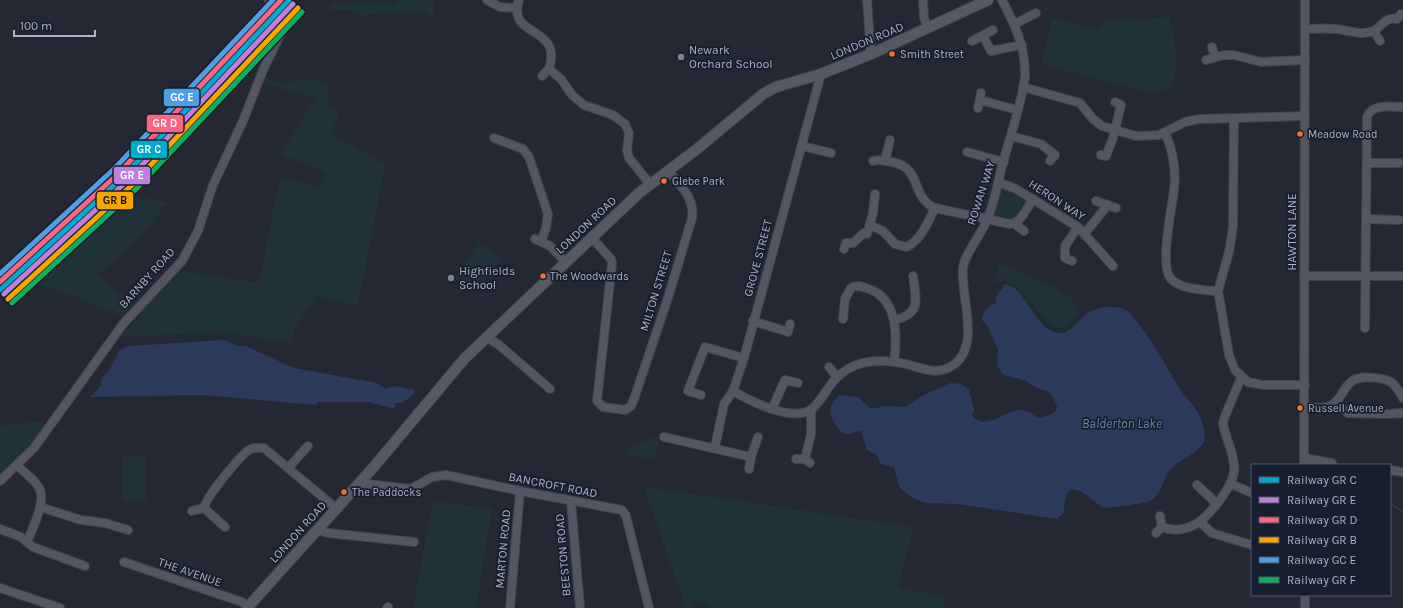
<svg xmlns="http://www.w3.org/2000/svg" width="1403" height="608" font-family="Karla,sans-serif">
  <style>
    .green { fill: #203238 }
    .water { fill: #2c3b5b }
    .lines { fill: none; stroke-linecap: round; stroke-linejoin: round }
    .stream { stroke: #2c3b5b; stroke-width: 1.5 }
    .minor-casing { stroke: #40434b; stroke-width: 10 }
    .major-casing { stroke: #40454f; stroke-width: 12 }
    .minor { stroke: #535661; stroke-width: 8 }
    .major { stroke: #555963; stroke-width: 10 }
    .rail-1-casing { stroke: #171e2d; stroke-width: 8 }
    .rail-2-casing { stroke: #171e2d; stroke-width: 8 }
    .rail-3-casing { stroke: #171e2d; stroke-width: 8 }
    .rail-4-casing { stroke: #171e2d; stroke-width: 8 }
    .rail-5-casing { stroke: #171e2d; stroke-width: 8 }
    .rail-6-casing { stroke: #171e2d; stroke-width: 8 }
    .rail-1 { stroke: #00a9ce; stroke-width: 5 }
    .rail-2 { stroke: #c07fdc; stroke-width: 5 }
    .rail-3 { stroke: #fa6682; stroke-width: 5 }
    .rail-4 { stroke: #f7a600; stroke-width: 5 }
    .rail-5 { stroke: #4d9ee5; stroke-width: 5 }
    .rail-6 { stroke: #0daf5c; stroke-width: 5 }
    .bus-dot { fill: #f46f30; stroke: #171e2d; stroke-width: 1.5 }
    .poi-dot { fill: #7b8292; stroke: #171e2d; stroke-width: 1.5 }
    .labels { text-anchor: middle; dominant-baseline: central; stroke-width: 3.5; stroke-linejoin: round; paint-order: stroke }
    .bus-label { font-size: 11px; fill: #abb2c6; stroke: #171e2d; text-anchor: start }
    .street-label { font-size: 12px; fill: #abb2c6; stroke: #171e2d }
    .poi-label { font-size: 12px; fill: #abb2c6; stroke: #171e2d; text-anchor: start }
    .water-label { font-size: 13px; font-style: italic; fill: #6f85b2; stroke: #171e2d }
    .line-badge { stroke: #171e2d; stroke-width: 1.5 }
    .badge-label { font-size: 11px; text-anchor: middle; font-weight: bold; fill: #fff }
    .pale-badge-label { font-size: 11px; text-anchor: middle; font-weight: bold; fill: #111 }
  </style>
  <rect width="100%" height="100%" fill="#232832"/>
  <g class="green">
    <path d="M399,0H434L433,19L423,11L370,14L361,19L359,11L327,9L335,2L374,3L380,6L396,3Z"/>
    <path d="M1170,17L1177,56L1173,86L1165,90L1152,93L1041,64L1052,19L1100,30L1105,20H1128Z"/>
    <path d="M262,78C273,80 288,87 296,79H319L330,85L327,107L339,111L332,135L385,164L358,306L316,296L294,329L292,343L223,332L121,337L153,300L180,271L259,283L278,185L282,177L321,188L325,172L281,154L316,97L260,84Z"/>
    <path d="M1001,189L1013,191L1026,200C1026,204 1025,205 1023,209C1014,224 1010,222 995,217Z"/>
    <path d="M118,192L167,203L134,244L98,274L133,304L122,317L82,299L25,280Z"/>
    <path d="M479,243L501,259L478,292L456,277Z"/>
    <path d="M999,263L1059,289L1072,299L1080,312C1072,323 1068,329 1053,327C1034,313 1027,288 1004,281L993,284Z"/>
    <path d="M41,421L45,425L33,446L0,475V426Z"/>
    <path d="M654,437H659L655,459L629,455L627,449Z"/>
    <path d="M146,456V501H123L122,457Z"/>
    <path d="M644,487L914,527L898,587L944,597L943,608H708L709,603L693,601L691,602V608H686Z"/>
    <path d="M433,501L492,509L476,608H413Z"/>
  </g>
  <g class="water">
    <path d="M1005,284C1024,287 1032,320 1050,330C1069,341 1076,320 1088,313C1097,307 1115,304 1126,310C1131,313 1134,319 1138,323C1155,344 1166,367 1180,389C1184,396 1191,402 1195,408C1200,415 1205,428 1205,437C1205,450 1181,459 1173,467C1163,476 1163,492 1152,500C1146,504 1113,507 1104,508C1085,496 1065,470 1064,513L1057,519L958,504L925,503L911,497L899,487L894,467L881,464L877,455L867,450L861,431C855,431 851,436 845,434C841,433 838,429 836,425C827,414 829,404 840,395L858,397L871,409L885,406L905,407L924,395L950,383L961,384L969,390L974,410L972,416C985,431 1003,412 1018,410C1037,409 1032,426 1056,411L1057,405L1049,392L1037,388L1024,380L1003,375L997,365L998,349L987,325L982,320C982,312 988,306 996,303V297Z"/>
    <path d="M224,340L237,346H246L294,368L377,383L386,389L394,386L414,390V394L402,403H395V409L369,402H318L316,405L204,395L90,397L100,387L102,378L110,369L119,351L128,346Z"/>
  </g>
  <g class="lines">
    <path class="stream" d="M1390,503L1403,512"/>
    <g class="minor-casing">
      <g id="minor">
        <path d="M487,0L500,7L516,8"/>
        <path d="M519,0C506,39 563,24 549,69L561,79L572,95L584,105L613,115L625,124L629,133L627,151L629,158L650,184"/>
        <path d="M867,0L871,54"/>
        <path d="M923,0L924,18L928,28"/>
        <path d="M1015,24L1036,13"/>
        <path d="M1305,29C1315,29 1326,28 1336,29C1348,30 1361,36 1373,31C1382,27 1385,16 1397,19L1401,14"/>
        <path d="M1374,31L1380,41"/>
        <path d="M983,36L991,51L1022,45"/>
        <path d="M972,41L993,30"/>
        <path d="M1212,47L1215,57"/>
        <path d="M1206,60L1224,55H1234L1261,62L1305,60"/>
        <path d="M542,76L549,69"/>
        <path d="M1023,87L1080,103L1093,119L1102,126L1136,136L1159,135L1185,122L1199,119L1305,116"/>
        <path d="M980,100L1017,110"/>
        <path d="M978,108L981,93"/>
        <path d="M1234,118L1233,227L1229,252L1218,291L1229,355L1235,370L1248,382L1263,385H1305"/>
        <path d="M1165,133C1173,150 1176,171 1174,190C1172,208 1159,266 1171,279C1182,290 1204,290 1218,291"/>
        <path d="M1011,136L1041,144L1055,155L1050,161"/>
        <path d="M494,138L523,149L529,157L548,214L546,228L541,241"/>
        <path d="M802,146L831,153"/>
        <path d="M967,152L1004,162"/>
        <path d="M1101,155L1106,156L1113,138L1121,105L1115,102"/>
        <path d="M873,161C879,159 886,161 892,162C923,168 910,197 935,208L1010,224C1021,223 1027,208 1033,199"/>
        <path d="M885,161L890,140"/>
        <path d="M1367,163H1399"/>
        <path d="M998,182L1016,189L1078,227L1113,266"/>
        <path d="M1096,201L1116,208"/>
        <path d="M1367,219L1399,220"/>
        <path d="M1015,224L1024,231"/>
        <path d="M870,225L883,231L895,244L906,247C920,242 929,220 935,208"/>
        <path d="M1085,233L1108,205"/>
        <path d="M591,237L611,259L612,263L597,401L603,407L625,410L631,406L634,399L668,298L692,218C695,197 680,186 668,170"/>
        <path d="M535,239L550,246L566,262"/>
        <path d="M844,249L846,243H853L864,233L867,234L873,213L875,194"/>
        <path d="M1072,261L1065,258V246L1078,227"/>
        <path d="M1304,276H1403"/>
        <path d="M843,319L845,299L851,288C857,284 863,287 869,289C898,299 897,338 894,362"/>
        <path d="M894,320C922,314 916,299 913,276"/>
        <path d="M753,321L788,332L790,324"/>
        <path d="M1365,328L1367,117C1372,103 1391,107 1403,107"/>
        <path d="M486,337L499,345L550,389"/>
        <path d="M829,367L837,377"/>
        <path d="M733,391C750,401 797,425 814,407C827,394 830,379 848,369C865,359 887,360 906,364C921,368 936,375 950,367C983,349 960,297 963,268C964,255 981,235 987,220C995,202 998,181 1003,162C1011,134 1021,106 1025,77C1026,48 1015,25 1002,0"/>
        <path d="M701,395L688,391L705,347L744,358"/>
        <path d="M1336,402L1348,413L1386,414L1403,413"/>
        <path d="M1304,406C1313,407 1324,410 1332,405C1341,400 1343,388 1351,382C1358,375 1385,377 1392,383C1397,387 1400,393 1403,398"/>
        <path d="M772,409L785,380L798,383"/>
        <path d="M664,437L751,457L758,437"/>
        <path d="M715,447L724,404L733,391L744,358L821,74"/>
        <path d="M1304,458L1332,463"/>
        <path d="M796,459H805L810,463"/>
        <path d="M805,459L811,434V411"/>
        <path d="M17,465C24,473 35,479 39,488C47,501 32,529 27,542"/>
        <path d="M1304,465L1305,0"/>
        <path d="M288,468L308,446"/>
        <path d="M749,469L751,457"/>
        <path d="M1390,470L1403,472"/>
        <path d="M0,481L34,448L123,324L182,261L198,231L213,185L243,121L263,70L282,31L283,23L269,6V0"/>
        <path d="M359,483L411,489L432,477L446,475L520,491L622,510L626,516L649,608"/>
        <path d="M1231,484L1252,493"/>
        <path d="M1197,485L1216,503"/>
        <path d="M571,501L580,608"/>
        <path d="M40,507L81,520L105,523L128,530"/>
        <path d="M204,508L225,527"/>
        <path d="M192,511L204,508C206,497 239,457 249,450C253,447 259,448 264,448L337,509"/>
        <path d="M1200,522L1212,533L1252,545"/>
        <path d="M1162,527C1172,531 1183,530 1192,526C1207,520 1233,487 1234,471C1236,457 1225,438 1223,423L1225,416L1241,378"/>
        <path d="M0,529L21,537L33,547L85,566"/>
        <path d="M317,530L328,533L414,542"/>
        <path d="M1156,533L1162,527L1160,516"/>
        <path d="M124,562L242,602L248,607"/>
        <path d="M0,588L60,608"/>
        <path d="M387,608L388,607"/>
        <path d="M510,608L520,491"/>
        <path d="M1305,608V595"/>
      </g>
    </g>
    <g class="major-casing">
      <path id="major" d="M247,608L372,469L465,358L639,193L697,149L763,94L776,87L821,74L871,54L988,0"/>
    </g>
    <use href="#minor" class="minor"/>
    <use href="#major" class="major"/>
    <g class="rail-1-casing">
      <path id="rail-1" d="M0,290L123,177L289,0"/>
    </g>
    <g class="rail-2-casing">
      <path id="rail-2" d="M4,294L127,181L293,4"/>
    </g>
    <g class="rail-3-casing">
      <path id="rail-3" d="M0,282L119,173L281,0"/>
    </g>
    <g class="rail-4-casing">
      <path id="rail-4" d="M8,299L132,185L298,8"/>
    </g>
    <g class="rail-5-casing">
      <path id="rail-5" d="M0,274L115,168L273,0"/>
    </g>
    <g class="rail-6-casing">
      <path id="rail-6" d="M12,303L136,189L302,12"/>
    </g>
    <use href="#rail-1" class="rail-1"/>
    <use href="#rail-2" class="rail-2"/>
    <use href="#rail-3" class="rail-3"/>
    <use href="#rail-4" class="rail-4"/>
    <use href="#rail-5" class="rail-5"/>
    <use href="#rail-6" class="rail-6"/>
  </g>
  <g class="bus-dot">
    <circle cx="892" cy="54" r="3.5"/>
    <circle cx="1300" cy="134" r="3.5"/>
    <circle cx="664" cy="181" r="3.5"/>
    <circle cx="543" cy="276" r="3.5"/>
    <circle cx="1300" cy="408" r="3.5"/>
    <circle cx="344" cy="492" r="3.5"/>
  </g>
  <g class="poi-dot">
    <circle cx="681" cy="57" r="4"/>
    <circle cx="451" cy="278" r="4"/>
  </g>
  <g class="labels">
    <g class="bus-label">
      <text x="900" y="54">Smith Street</text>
      <text x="1308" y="134">Meadow Road</text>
      <text x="672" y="181">Glebe Park</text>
      <text x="550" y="276">The Woodwards</text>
      <text x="1308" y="408">Russell Avenue</text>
      <text x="352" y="492">The Paddocks</text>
    </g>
    <g class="street-label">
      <text transform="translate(867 41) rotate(-23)">LONDON ROAD</text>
      <text transform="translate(981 193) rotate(-72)">ROWAN WAY</text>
      <text transform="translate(1057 200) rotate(33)">HERON WAY</text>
      <text transform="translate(586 225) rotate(-43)">LONDON ROAD</text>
      <text transform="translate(1292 232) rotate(-90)">HAWTON LANE</text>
      <text transform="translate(758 258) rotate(-75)">GROVE STREET</text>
      <text transform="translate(147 278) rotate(-48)">BARNBY ROAD</text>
      <text transform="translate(656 291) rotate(-73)">MILTON STREET</text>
      <text transform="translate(553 485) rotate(11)">BANCROFT ROAD</text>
      <text transform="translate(298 532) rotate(-48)">LONDON ROAD</text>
      <text transform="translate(503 549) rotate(-85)">MARTON ROAD</text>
      <text transform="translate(563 555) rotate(-95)">BEESTON ROAD</text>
      <text transform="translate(190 572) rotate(19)">THE AVENUE</text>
    </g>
    <g class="poi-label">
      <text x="689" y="50">Newark<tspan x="689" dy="14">Orchard School</tspan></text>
      <text x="459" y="271">Highfields<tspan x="459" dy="14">School</tspan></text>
    </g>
    <g class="water-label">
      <text x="1122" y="423">Balderton Lake</text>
    </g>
  </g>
  <g class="line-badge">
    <rect x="163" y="88" width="37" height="19" rx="4" fill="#4d9ee5"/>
    <rect x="146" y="114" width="38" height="19" rx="4" fill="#fa6682"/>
    <rect x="130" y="140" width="38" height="19" rx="4" fill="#00a9ce"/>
    <rect x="113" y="166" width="38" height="19" rx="4" fill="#c07fdc"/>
    <rect x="96" y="191" width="38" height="19" rx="4" fill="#f7a600"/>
  </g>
  <g class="badge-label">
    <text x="182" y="101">GC E</text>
    <text x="165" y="127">GR D</text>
    <text x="149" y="153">GR C</text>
    <text x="132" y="179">GR E</text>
  </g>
  <g class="pale-badge-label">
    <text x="115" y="204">GR B</text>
  </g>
  <rect x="1251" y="464" width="140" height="132" fill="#171e2d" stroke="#52596a"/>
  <rect x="1259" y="477" width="20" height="6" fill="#00a9ce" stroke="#52596a"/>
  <text x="1287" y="484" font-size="12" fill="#abb2c6">Railway GR C</text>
  <rect x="1259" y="497" width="20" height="6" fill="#c07fdc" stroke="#52596a"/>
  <text x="1287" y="504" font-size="12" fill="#abb2c6">Railway GR E</text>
  <rect x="1259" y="517" width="20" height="6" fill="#fa6682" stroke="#52596a"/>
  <text x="1287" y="524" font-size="12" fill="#abb2c6">Railway GR D</text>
  <rect x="1259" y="537" width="20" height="6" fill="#f7a600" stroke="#52596a"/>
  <text x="1287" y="544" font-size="12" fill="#abb2c6">Railway GR B</text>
  <rect x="1259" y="557" width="20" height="6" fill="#4d9ee5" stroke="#52596a"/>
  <text x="1287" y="564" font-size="12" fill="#abb2c6">Railway GC E</text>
  <rect x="1259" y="577" width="20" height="6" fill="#0daf5c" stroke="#52596a"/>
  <text x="1287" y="584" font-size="12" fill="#abb2c6">Railway GR F</text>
  <path d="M14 30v6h81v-6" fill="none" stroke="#abb2c6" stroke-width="2"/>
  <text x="20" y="30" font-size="12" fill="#abb2c6" stroke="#171e2d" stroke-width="3" paint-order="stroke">100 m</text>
</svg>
